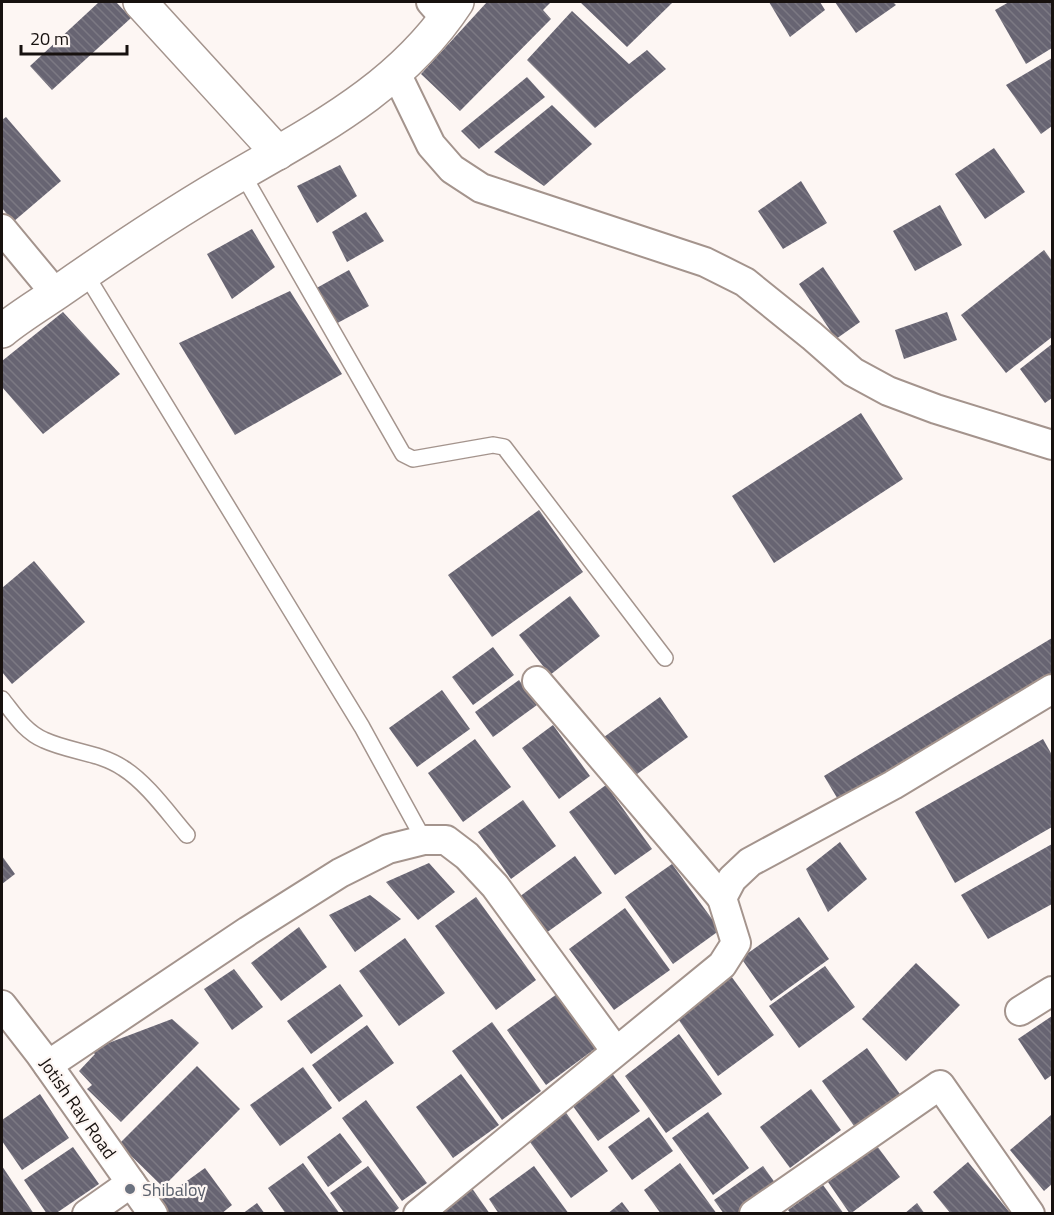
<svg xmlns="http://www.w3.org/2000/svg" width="1054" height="1215" font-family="'Titillium Web',sans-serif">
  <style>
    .building { fill: url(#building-back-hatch) }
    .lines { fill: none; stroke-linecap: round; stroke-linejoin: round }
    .service-casing { stroke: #a4948d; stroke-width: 18 }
    .minor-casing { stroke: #a4948d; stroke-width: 32 }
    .tertiary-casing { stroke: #a4948d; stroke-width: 36 }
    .service { stroke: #fff; stroke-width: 15 }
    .minor { stroke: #fff; stroke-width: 28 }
    .tertiary { stroke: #fff; stroke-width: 33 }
    .worship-dot { fill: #6b7280; stroke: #fdf6f3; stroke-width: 2 }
    .labels { text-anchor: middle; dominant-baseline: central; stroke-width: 4.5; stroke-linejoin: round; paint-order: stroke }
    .street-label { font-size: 18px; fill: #17110f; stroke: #fdf6f3 }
    .worship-label { font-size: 18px; fill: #5b616d; stroke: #fdf6f3; text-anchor: start }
  </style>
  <defs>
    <pattern id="building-back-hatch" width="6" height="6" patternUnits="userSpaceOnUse" patternTransform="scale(1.5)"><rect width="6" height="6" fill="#676472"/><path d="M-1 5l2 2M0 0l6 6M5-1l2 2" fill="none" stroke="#7c7983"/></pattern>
  </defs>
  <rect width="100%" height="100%" fill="#fdf6f3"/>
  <g class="building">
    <path d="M99,2H116L131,18L52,90L30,66Z"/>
    <path d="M487,2H551L543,10L551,19L460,111L421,74Z"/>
    <path d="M580,2H673L627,47Z"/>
    <path d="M769,2H820L825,10L790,37Z"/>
    <path d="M835,2H893L896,5L856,33Z"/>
    <path d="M1009,2H1052V48L1026,64L995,10Z"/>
    <path d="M572,11L629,64L647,50L666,69L595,128L527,60Z"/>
    <path d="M1052,58V126L1041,134L1006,85Z"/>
    <path d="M527,77L545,97L479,149L461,131Z"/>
    <path d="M552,105L592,144L544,186L494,152Z"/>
    <path d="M6,117L61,181L13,222L2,208V120Z"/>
    <path d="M994,148L1025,192L985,219L955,174Z"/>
    <path d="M340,165L357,196L317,223L297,186Z"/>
    <path d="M801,181L827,223L783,249L758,211Z"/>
    <path d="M940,205L962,245L915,271L893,231Z"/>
    <path d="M366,212L384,241L347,262L332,232Z"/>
    <path d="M252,229L275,267L232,299L207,254Z"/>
    <path d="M1044,250L1052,261V337L1006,373L961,315Z"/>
    <path d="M823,267L860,322L836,339L799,284Z"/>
    <path d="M349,270L369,306L332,326L313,290Z"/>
    <path d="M290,291L342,374L235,435L179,343Z"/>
    <path d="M63,312L120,374L43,434L2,387V361Z"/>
    <path d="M947,312L957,340L904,359L895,330Z"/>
    <path d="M1052,344V398L1045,403L1020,369Z"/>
    <path d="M861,413L903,479L774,563L732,496Z"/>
    <path d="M539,510L583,572L492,637L448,575Z"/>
    <path d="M34,561L85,622L12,684L2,672V588Z"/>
    <path d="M570,596L600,636L550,675L519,635Z"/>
    <path d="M1052,638V678L842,806L824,776Z"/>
    <path d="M493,647L514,675L473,705L452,677Z"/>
    <path d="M519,680L537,705L493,737L475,712Z"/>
    <path d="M442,690L470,729L417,767L389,728Z"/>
    <path d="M660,697L688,737L633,777L604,737Z"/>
    <path d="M553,725L590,776L559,799L522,748Z"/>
    <path d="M475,739L511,787L463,822L428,773Z"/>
    <path d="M1043,739L1052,755V827L955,883L915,812Z"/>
    <path d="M606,785L652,849L615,875L569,812Z"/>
    <path d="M523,800L556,846L511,879L478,832Z"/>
    <path d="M840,842L867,879L828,912L806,869Z"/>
    <path d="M1052,844V904L988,939L961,895Z"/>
    <path d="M2,856L15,874L2,884Z"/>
    <path d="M575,856L602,893L546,933L519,897Z"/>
    <path d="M429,863L455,892L418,920L386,882Z"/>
    <path d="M672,864L720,930L673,964L625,897Z"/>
    <path d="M370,895L401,919L355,952L329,915Z"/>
    <path d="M476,897L536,980L496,1010L435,926Z"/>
    <path d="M625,908L670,970L614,1010L569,949Z"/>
    <path d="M799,917L829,959L771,1001L741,958Z"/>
    <path d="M299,927L327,967L281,1001L251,963Z"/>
    <path d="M405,938L445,993L399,1026L359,971Z"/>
    <path d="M916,963L960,1005L906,1061L862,1019Z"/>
    <path d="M825,966L855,1007L799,1048L769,1006Z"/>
    <path d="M234,969L263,1007L232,1030L204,989Z"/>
    <path d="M731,976L774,1035L718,1076L676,1016Z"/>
    <path d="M340,984L363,1016L311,1054L287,1021Z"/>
    <path d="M557,994L596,1048L546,1085L507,1030Z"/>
    <path d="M1052,1016V1075L1045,1080L1018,1039Z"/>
    <path d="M172,1019L199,1043L121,1122L87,1089L92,1085L79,1071L95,1054L90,1050Z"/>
    <path d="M492,1022L541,1091L502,1120L452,1051Z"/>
    <path d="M367,1025L394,1063L339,1102L312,1065Z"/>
    <path d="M679,1034L722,1094L666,1133L625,1076Z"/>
    <path d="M867,1048L902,1097L857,1130L822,1081Z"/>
    <path d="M197,1066L240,1109L163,1187L119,1144Z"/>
    <path d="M303,1067L332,1108L280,1146L250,1105Z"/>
    <path d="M611,1072L640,1111L598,1141L570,1102Z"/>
    <path d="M461,1074L499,1125L453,1158L416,1107Z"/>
    <path d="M811,1089L841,1130L790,1168L760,1127Z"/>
    <path d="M40,1094L69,1138L22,1170L2,1141V1120Z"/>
    <path d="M366,1100L427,1183L402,1201L342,1118Z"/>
    <path d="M564,1110L608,1171L571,1198L527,1138Z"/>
    <path d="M708,1112L749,1168L713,1195L672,1138Z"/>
    <path d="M1051,1115L1052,1117V1184L1044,1191L1010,1150Z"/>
    <path d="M649,1117L673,1151L632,1180L608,1147Z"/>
    <path d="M340,1133L362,1162L328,1187L307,1157Z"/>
    <path d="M877,1146L900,1177L850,1214L828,1182Z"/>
    <path d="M73,1147L99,1184L55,1214H47L24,1180Z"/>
    <path d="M968,1162L1011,1214H951L933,1192Z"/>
    <path d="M303,1163L340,1214H286L268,1188Z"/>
    <path d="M680,1163L717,1214H661L644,1190Z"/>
    <path d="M2,1166L34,1214H2Z"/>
    <path d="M368,1166L399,1208L392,1214H345L330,1193Z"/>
    <path d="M534,1166L569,1214H499L489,1199Z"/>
    <path d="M763,1166L778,1187L743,1214H724L714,1200Z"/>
    <path d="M205,1168L232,1205L221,1214H168L159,1201Z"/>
    <path d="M469,1184L490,1214H429Z"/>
    <path d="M823,1185L844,1214H791L788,1210Z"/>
    <path d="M622,1202L631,1214H607Z"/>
    <path d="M257,1203L265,1214H242Z"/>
    <path d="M917,1203L925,1214H904Z"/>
  </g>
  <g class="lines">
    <g class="service-casing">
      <g id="service">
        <path d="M242,173L403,454L413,459L493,445L504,447L665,658"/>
        <path d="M85,273L362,727L424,840"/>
        <path d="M2,699C14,714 25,732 44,740C70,752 99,752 123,768C147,783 168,813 187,835"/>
      </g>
    </g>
    <g class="minor-casing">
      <g id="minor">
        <path d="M431,2L446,19"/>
        <path d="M396,73L431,145L452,169L481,188L705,262L745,282L812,336L853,372L888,391L936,409L1052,445"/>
        <path d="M2,229L56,294"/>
        <path d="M537,681L722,898"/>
        <path d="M2,1005L40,1054L153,1214"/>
        <path d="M1020,1011L1052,991"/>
        <path d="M48,1065L248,931L340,873L388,849L424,840H446L467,856L495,886L615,1050"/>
        <path d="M87,1214L131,1183"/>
        <path d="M418,1214L722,965L736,943L722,898L732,879L750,862L893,785L1052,689"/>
        <path d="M754,1214L940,1085L1030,1214"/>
      </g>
    </g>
    <g class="tertiary-casing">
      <g id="tertiary">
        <path d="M140,2L278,153"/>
        <path d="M2,331C19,317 39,305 58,292C111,255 166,218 222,185C310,133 399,91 457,2"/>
      </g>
    </g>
    <use href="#service" class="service"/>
    <use href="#minor" class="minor"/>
    <use href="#tertiary" class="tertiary"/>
  </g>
  <circle class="worship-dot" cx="130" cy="1189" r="6"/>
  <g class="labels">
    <g class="street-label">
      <text transform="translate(78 1108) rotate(55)">Jotish Ray Road</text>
    </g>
    <g class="worship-label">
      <text x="142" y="1189">Shibaloy</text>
    </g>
  </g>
  <rect width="1054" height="1215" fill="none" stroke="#17110f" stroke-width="6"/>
  <path d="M21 45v9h106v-9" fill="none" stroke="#17110f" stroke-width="3"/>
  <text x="30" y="45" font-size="18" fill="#17110f" stroke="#fdf6f3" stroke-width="4.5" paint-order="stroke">20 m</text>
</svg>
